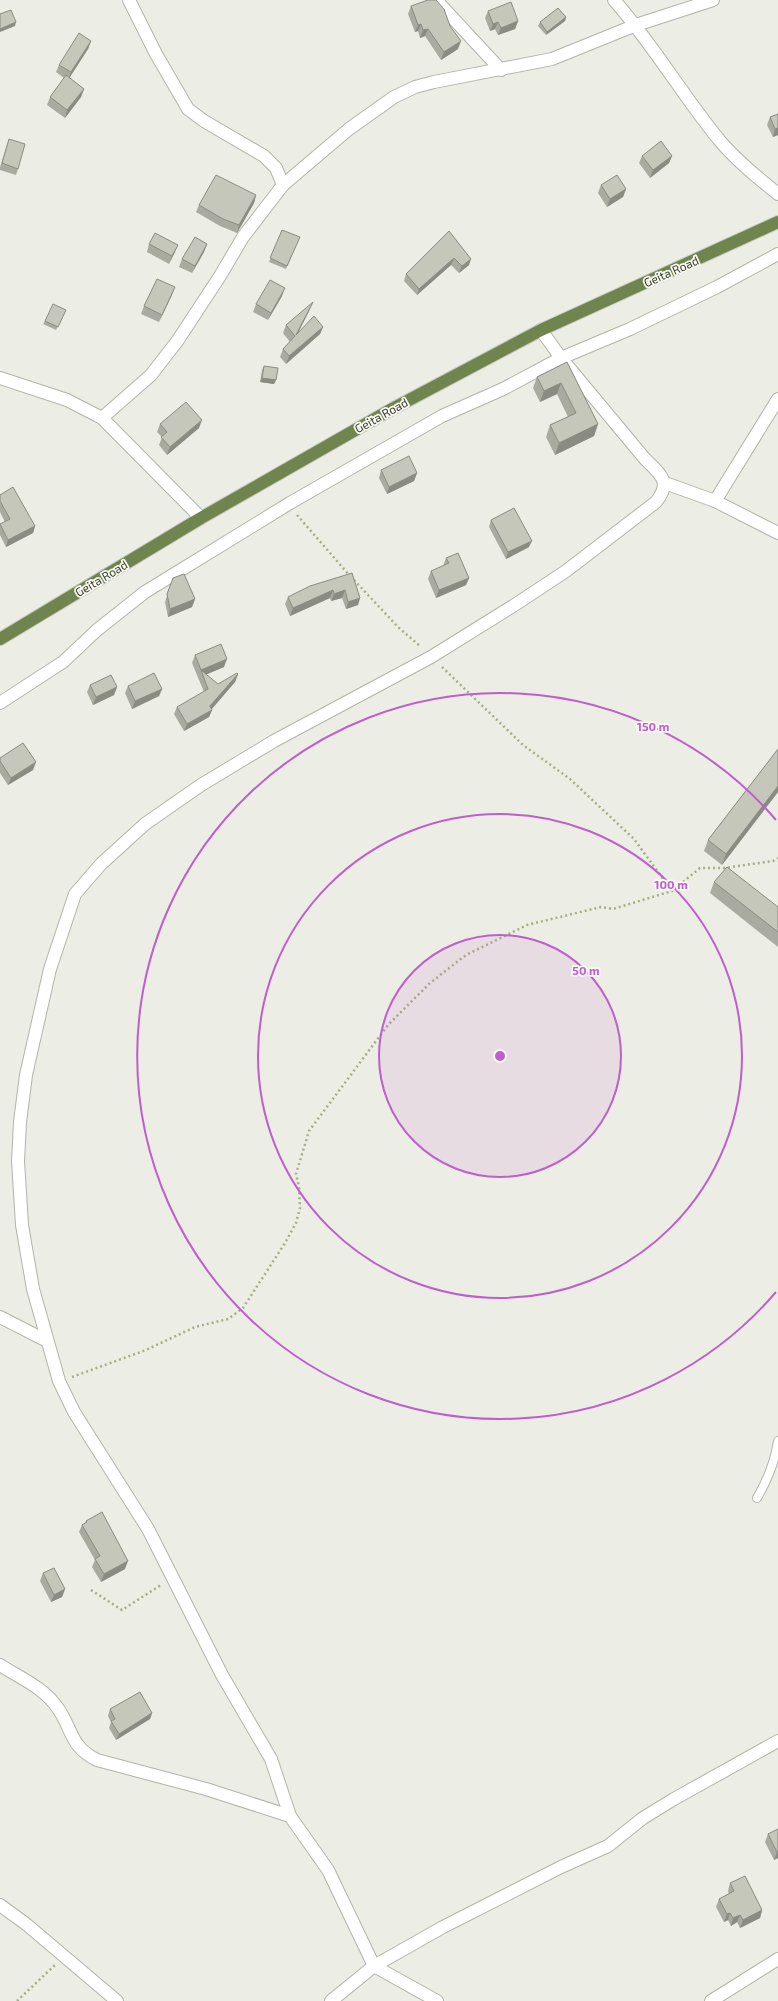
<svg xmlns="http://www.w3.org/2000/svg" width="778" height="2001" font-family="'Exo 2',sans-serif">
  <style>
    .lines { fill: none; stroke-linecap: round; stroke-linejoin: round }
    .service-casing { stroke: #b1b5a7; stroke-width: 10 }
    .minor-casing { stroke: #b1b5a7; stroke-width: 14 }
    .trunk-casing { stroke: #c6c9c2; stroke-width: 14 }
    .path { stroke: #a3af87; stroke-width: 2.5; stroke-dasharray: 2 3; stroke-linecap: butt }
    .service { stroke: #fff; stroke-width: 8 }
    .minor { stroke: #fff; stroke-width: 12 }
    .trunk { stroke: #70844e; stroke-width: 12 }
    .wall { fill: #a9aba0 }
    .shaded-wall { fill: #8a8b82 }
    .building { fill: #c5c7ba; stroke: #8a8b82 }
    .ring { fill: none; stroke: #bd5fcc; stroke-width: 2 }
    .labels { text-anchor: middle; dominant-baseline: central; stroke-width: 3.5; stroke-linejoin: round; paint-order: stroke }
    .street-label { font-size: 12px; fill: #353e24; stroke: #f9f9f5 }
    .centre { fill: #bd5fcc; stroke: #f9f9f5; stroke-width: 2 }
    .ring-label { font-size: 12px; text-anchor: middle; font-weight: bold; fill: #bd5fcc; stroke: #f9f9f5; stroke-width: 3.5; stroke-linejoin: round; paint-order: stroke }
  </style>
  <rect width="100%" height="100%" fill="#ecede4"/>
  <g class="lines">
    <g class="service-casing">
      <path id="service" d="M757,1498C767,1481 775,1461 778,1441"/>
    </g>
    <g class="minor-casing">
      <g id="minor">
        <path d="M129,0L156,54L188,109L204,121L264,156L276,168L283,185"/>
        <path d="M436,0L501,70"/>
        <path d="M614,0C653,44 682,95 720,141C737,161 758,178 778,194"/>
        <path d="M0,378L67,400L102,418L201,518"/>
        <path d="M102,418L151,375L178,340L220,276L243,237L283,185L349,129L394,97L415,87L434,82L552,59L636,25L713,0"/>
        <path d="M665,483L715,501L778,533"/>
        <path d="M715,501L778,399"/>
        <path d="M0,703L63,662L97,630L145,592L290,503L442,416L503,389L561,358L630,329L717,287L778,254"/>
        <path d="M0,1317L47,1341"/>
        <path d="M0,1665C20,1678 43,1687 57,1707C73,1729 69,1746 97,1760L206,1789L290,1816"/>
        <path d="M0,1905L26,1924L117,2001"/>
        <path d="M331,2001L374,1966L443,1927L561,1867L608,1846L643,1818L674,1799L778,1741"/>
        <path d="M437,2001L374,1966L328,1870L290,1816L271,1759L222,1675L148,1529L74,1412L59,1381L33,1289L22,1225L18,1161L20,1122L26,1075L50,969L75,894L101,864L145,824L201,785L274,741L431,657L513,606L566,571L656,502C672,482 661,475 645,459L561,358L541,330"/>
        <path d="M711,2001L778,1959"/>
      </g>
    </g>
    <g class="trunk-casing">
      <path id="trunk" d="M0,639L201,518L392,409L541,330L778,222"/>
    </g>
    <g class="path">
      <path d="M297,515L350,576"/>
      <path d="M354,580L398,627L421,647"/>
      <path d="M442,667L523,745L570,779L634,839L672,891"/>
      <path d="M72,1377L146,1350L195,1327L228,1319L243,1308L285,1243L296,1223L300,1208L299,1187L296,1174L309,1131L388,1025L430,983L466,955L527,925L601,907L613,909L672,891L700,868H724L773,861L778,858"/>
      <path d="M91,1590L122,1610L161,1585"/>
      <path d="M17,2001L55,1965"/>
    </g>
    <use href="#service" class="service"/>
    <use href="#minor" class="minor"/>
    <use href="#trunk" class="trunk"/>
  </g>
  <g class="wall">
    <path d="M411,6L458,49L441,60L425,36L420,38L418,31L415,32L408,14Z"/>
    <path d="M488,11L518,21L515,29L498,35L495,29L490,31L485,18Z"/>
    <path d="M566,17L565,21L546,35L538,26L540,22Z"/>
    <path d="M91,41L88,49L69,78L84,89L81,97L65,118L47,105L50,97L64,78L56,72L59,65Z"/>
    <path d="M778,114V135L773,137L767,125L770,117Z"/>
    <path d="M9,139L18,169L16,175L0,170V167Z"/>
    <path d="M642,156H672L669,163L650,178L639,163Z"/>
    <path d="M601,185L626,189L623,197L607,207L598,193Z"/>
    <path d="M256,195L254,203L237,233L220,226L196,212L199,205Z"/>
    <path d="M282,230L298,241L286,269L269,262Z"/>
    <path d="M449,231L469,265L459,273L451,265L417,295L404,281L406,274Z"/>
    <path d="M149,244L175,252L169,264L147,252Z"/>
    <path d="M207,244L204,252L192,273L179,267L182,259Z"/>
    <path d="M172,295L159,322L141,314L144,306Z"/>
    <path d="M282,296L268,320L253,312L256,304Z"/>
    <path d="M310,309L298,333L323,327L320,334L286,364L280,357L283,349L290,342L283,333L286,325Z"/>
    <path d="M64,313L56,330L43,324L45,321Z"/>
    <path d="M567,362L598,424L594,436L555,455L546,437L550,425L568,417L557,394L540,402L533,388L537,377Z"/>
    <path d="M264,366L276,380L274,384L260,382L262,370Z"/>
    <path d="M160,424L199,428L167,455L159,445L162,437L157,432Z"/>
    <path d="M381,470L417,473L414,481L387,494L379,478Z"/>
    <path d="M0,495L35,526L33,533L6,547L0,535V524L5,522L0,512Z"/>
    <path d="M491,520L529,547L506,559L489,527Z"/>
    <path d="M446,558L469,578L466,585L436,598L428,579L431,571L443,566Z"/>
    <path d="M352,573L360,598L358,605L346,609L342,598L331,601L330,598L290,616L285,604L288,597Z"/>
    <path d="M173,578L195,599L192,607L168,617L165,602Z"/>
    <path d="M195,655L224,667L206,674L218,684L238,674L235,682L212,709V710L209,717L184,731L174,714L177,707L204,692L192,663Z"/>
    <path d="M90,685L117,687L114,695L93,705L87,692Z"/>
    <path d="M128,686L162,689L159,696L132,709L125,693Z"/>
    <path d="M778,749V792L722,865L704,851L708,840Z"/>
    <path d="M0,758L33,770L8,785L0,773Z"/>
    <path d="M714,882L778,907V947L710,893Z"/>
    <path d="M86,1521L125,1569L101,1582L92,1567L95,1560L79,1532L82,1525L85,1523Z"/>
    <path d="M43,1573L65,1589L62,1597L51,1602L40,1581Z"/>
    <path d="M110,1709L152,1713L150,1719L116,1740L109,1728L111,1722L108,1716Z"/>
    <path d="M778,1829V1858L774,1860L765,1842L768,1834Z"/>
    <path d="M730,1883L762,1910L760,1918L740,1928L737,1922L731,1926L728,1920L724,1922L716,1907L719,1899L729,1894L728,1891Z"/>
  </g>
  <g class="shaded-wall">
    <path d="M566,17L565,21L546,35L547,32Z"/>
    <path d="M518,21L515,29L498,35L501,28Z"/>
    <path d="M16,22L15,26L0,32V29Z"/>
    <path d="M498,22L495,29L490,31L493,24Z"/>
    <path d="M421,24L418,31L415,32L418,25Z"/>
    <path d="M428,29L425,36L420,38L423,30Z"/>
    <path d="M91,41L88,49L68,80L71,72Z"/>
    <path d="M461,41L458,49L441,60L444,52Z"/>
    <path d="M84,89L81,97L65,118L67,110Z"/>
    <path d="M778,128V135L773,137L775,129Z"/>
    <path d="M672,156L669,163L650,178L653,170Z"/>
    <path d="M626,189L623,197L607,207L610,199Z"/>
    <path d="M256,195L254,203L237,233L239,225Z"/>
    <path d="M207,244L204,252L192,273L195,266Z"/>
    <path d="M178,245L175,252L169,264L172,256Z"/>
    <path d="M454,258L451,265L417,295L419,289Z"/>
    <path d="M471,259L469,265L459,273L462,266Z"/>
    <path d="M175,287L172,295L159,322L162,315Z"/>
    <path d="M285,288L282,296L268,320L271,313Z"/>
    <path d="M313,302L310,309L293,343L296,335Z"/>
    <path d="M323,327L320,334L286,364L289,356Z"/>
    <path d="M262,378L276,380L274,384L260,382Z"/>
    <path d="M561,383L557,394L540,402L544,391Z"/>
    <path d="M202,420L199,428L167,455L170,447Z"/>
    <path d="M598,424L594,436L555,455L559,443Z"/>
    <path d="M417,473L414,481L387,494L389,487Z"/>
    <path d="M35,526L33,533L6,547L8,540Z"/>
    <path d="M532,541L529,547L506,559L508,552Z"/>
    <path d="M469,578L466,585L436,598L439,590Z"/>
    <path d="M333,590L330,598L290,616L293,608Z"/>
    <path d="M345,590L342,598L331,601L334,594Z"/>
    <path d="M360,598L358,605L346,609L348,602Z"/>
    <path d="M195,599L192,607L168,617L170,609Z"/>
    <path d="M227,659L224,667L203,676L201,670L198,678L201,670Z"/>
    <path d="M238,674L235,682L209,712L212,710L209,717L184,731L187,724L210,706Z"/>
    <path d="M117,687L114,695L93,705L96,697Z"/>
    <path d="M162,689L159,696L132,709L135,701Z"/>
    <path d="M36,762L33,770L8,785L11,778Z"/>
    <path d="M778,786V792L722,865L726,854Z"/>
    <path d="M128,1561L125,1569L101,1582L104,1574Z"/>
    <path d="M65,1589L62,1597L51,1602L54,1595Z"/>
    <path d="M152,1713L150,1719L116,1740L119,1734Z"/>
    <path d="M777,1852H778V1858L774,1860Z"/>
    <path d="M762,1910L760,1918L740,1928L743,1920Z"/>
    <path d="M730,1913L728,1920L724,1922L727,1914Z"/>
    <path d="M740,1915L737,1922L731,1926L733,1918Z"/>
  </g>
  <g class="building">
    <path d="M428,0H436L444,9L450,26L461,41L444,52L428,29L423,30L421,24L418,25L411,6Z"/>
    <path d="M511,2L518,21L501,28L498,22L493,24L488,11Z"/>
    <path d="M558,8L566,17L547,32L540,22Z"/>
    <path d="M11,10L16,22L0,29V14Z"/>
    <path d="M79,33L91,41L71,72L59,65Z"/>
    <path d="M66,75L84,89L67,110L50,97Z"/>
    <path d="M778,114V128L775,129L770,117Z"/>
    <path d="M9,139L25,144L18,169L2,163Z"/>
    <path d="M661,141L672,156L653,170L642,156Z"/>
    <path d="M216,175L256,195L239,225L223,219L199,205Z"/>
    <path d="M617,175L626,189L610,199L601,185Z"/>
    <path d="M282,230L300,237L287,266L270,258Z"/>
    <path d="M449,231L471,259L462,266L454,258L419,289L406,274Z"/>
    <path d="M155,233L178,245L172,256L149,244Z"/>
    <path d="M195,237L207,244L195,266L182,259Z"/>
    <path d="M157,279L175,287L162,315L144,306Z"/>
    <path d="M270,280L285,288L271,313L256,304Z"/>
    <path d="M313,302L296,335L314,316L323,327L289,356L283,349L295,336L286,325Z"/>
    <path d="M53,304L66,310L58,327L45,321Z"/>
    <path d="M567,362L598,424L559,443L550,425L576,413L561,383L544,391L537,377Z"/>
    <path d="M264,366L278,368L276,380L262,378Z"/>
    <path d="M186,402L202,420L170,447L161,437L167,432L160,424Z"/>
    <path d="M409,456L417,473L389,487L381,470Z"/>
    <path d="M13,487L35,526L8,540L0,524L10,519L0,501V495Z"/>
    <path d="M514,508L532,541L508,552L491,520Z"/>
    <path d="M458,553L469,578L439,590L431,571L449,563L446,558Z"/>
    <path d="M352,573L360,598L348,602L345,590L334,594L333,590L293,608L288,597L310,586Z"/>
    <path d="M184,574L195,599L170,609L167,594L173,578Z"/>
    <path d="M221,644L227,659L201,670L195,655Z"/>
    <path d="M201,670L218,684L237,673L238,674L210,706L212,710L187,724L177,707L208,689Z"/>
    <path d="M154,673L162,689L135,701L128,686Z"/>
    <path d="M111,675L117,687L96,697L90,685Z"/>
    <path d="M23,743L36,762L11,778L0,761V758Z"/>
    <path d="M778,749V786L726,854L708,840Z"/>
    <path d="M727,867L778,907V932L714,882Z"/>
    <path d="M102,1512L128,1561L104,1574L95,1559L100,1556L82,1525L87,1522L86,1521Z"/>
    <path d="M54,1568L65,1589L54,1595L43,1573Z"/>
    <path d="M140,1692L152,1713L119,1734L111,1721L115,1719L110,1709Z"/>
    <path d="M778,1829V1852H777L768,1834Z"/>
    <path d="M745,1876L762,1910L743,1920L740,1915L733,1918L730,1913L727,1914L719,1899L734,1891L730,1883Z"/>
  </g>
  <circle cx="500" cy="1056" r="121" fill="#bd5fcc" fill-opacity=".12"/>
  <g class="ring">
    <circle cx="500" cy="1056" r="121"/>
    <circle cx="500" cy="1056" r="242"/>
    <path d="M776 1292A363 363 0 1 1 776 820"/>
  </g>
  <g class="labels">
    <g class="street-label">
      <text transform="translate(671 271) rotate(-24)">Geita Road</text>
      <text transform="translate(381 415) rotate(-29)">Geita Road</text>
      <text transform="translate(101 578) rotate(-31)">Geita Road</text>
    </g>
  </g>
  <circle cx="500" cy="1056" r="6" class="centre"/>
  <g class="ring-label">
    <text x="653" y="731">150 m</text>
    <text x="671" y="889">100 m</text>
    <text x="586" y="975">50 m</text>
  </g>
</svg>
